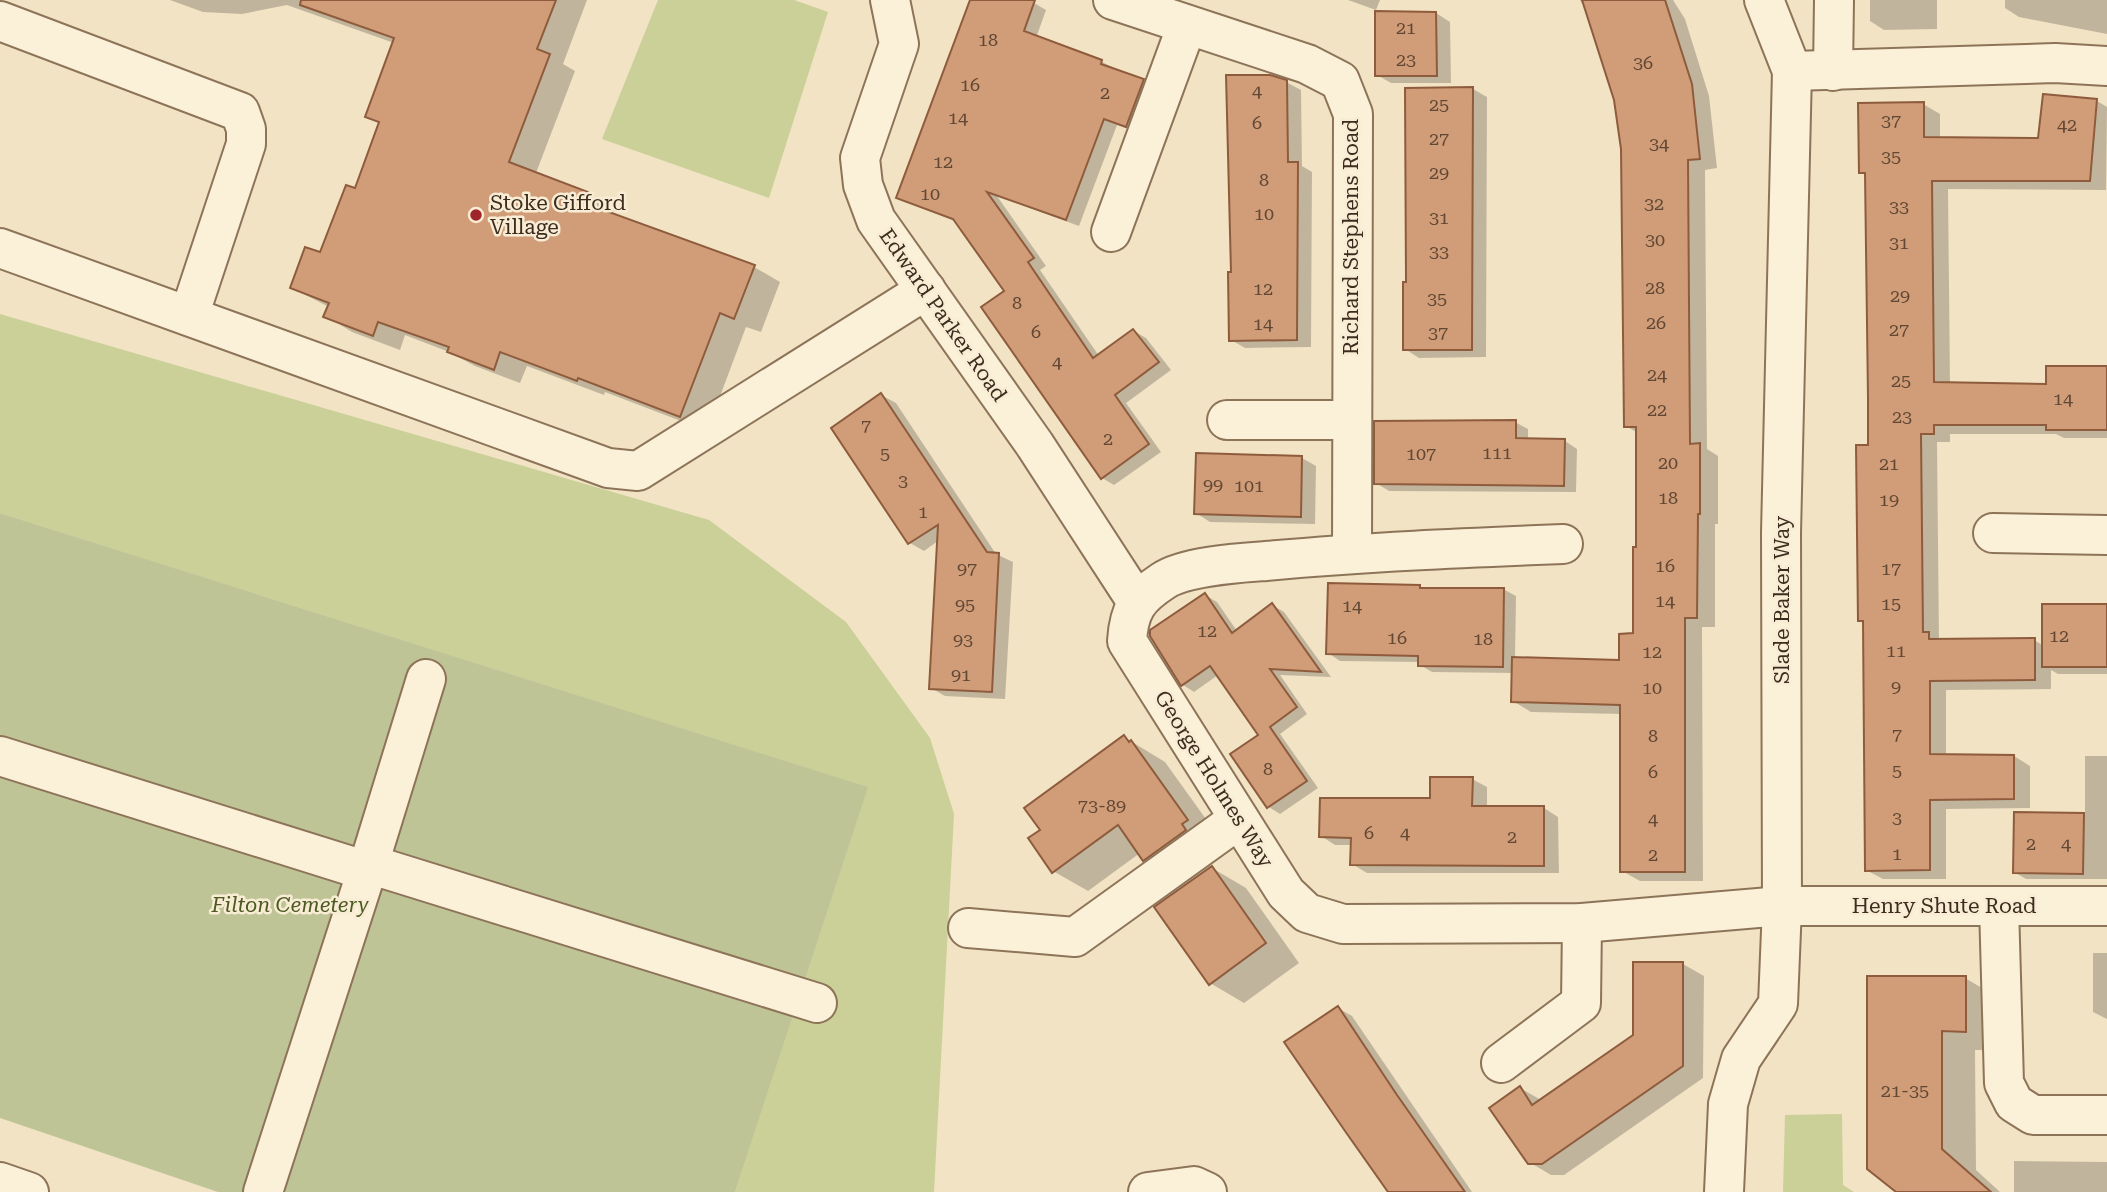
<svg xmlns="http://www.w3.org/2000/svg" width="2107" height="1192" font-family="'Roboto Serif',serif">
  <style>
    .green { fill: #cad097 }
    .cemetery { fill: #bfc497 }
    .shadow { fill: #0003 }
    .building { fill: #d19c78; stroke: #8e5c3d; stroke-width: 2 }
    .lines { fill: none; stroke-linecap: round; stroke-linejoin: round }
    .minor-casing { stroke: #8d7459; stroke-width: 42 }
    .minor { stroke: #fbf0d8; stroke-width: 38 }
    .poi-dot { fill: #a02528; stroke: #f8edd4; stroke-width: 2.5 }
    .labels { text-anchor: middle; dominant-baseline: central; stroke-width: 5; stroke-linejoin: round; paint-order: stroke }
    .number-label { font-size: 18px; fill: #614834 }
    .poi-label { font-size: 21px; fill: #3c2c1e; stroke: #f8edd4; text-anchor: start }
    .street-label { font-size: 21px; fill: #3c2c1e; stroke: #f8edd4 }
    .park-label { font-size: 21px; font-style: italic; fill: #4d5a23; stroke: #f8edd4 }
  </style>
  <rect width="100%" height="100%" fill="#f1e3c4"/>
  <g class="green">
    <path d="M658,0H794L828,12L769,198L602,139Z"/>
    <path d="M0,314L709,520L846,622L930,738L954,814L934,1192H735L867,787L0,513Z"/>
    <path d="M1842,1114L1843,1185L1854,1192H1783L1785,1115Z"/>
  </g>
  <path class="cemetery" d="M0,513L868,787L735,1192H218L0,1118Z"/>
  <g class="shadow">
    <path d="M170,0H587L563,64L575,71L536,173L587,193L614,209L612,214L754,267L780,282L761,332L746,327L707,431L605,392L604,395L527,366L520,383L475,366L449,352L405,335L400,350L352,332L326,316L329,307L292,288L321,255L356,191L381,124L367,116L394,43L287,5L242,14L203,12Z"/>
    <path d="M971,0H1027L1034,3L1046,10L1036,38L1102,62L1156,88L1139,133L1117,125L1079,226L997,196L1046,266L1040,270L1099,356L1134,331L1146,338L1171,370L1126,403L1161,452L1114,485L1102,478L1006,292L957,222L911,204L898,197Z"/>
    <path d="M1348,0H1380L1376,10Z"/>
    <path d="M1580,0H1673L1685,19L1709,96L1717,168L1705,170L1707,449L1718,456V524H1715V627H1702L1703,881H1640L1622,871V714L1531,712L1513,701L1514,673L1432,672L1420,665V662L1340,661L1328,653L1420,587L1424,590L1503,589L1516,596L1515,659L1621,661L1634,635L1638,549V433L1626,426L1623,149L1616,100L1590,17Z"/>
    <path d="M1870,0H1937V29L1884,30L1870,21Z"/>
    <path d="M2005,0H2107V34L2019,17L2005,8Z"/>
    <path d="M1436,13L1450,22L1451,83H1391L1377,75Z"/>
    <path d="M1286,82L1301,90L1302,166L1312,172L1311,347L1245,348L1231,340L1233,274Z"/>
    <path d="M1473,89L1487,97L1486,357L1419,358L1405,349L1407,283Z"/>
    <path d="M2097,101L2107,107L2106,190L1948,189L1950,384L2048,386L2107,367V438H2064L2056,434H1950V442H1937L1939,640H2034L2044,646L2107,606V674H2058L2051,670V689L1946,690V756H2014L2030,766V808L1946,809V879H1883L1866,870L1865,623L1860,620L1870,447L1867,176L1861,172L1923,104L1940,114V139L2040,140Z"/>
    <path d="M881,395L896,403L996,554L1013,562L1005,699L945,696L931,688L938,541L924,551L910,543Z"/>
    <path d="M1515,422L1528,429V440L1565,441L1577,449L1576,492L1389,491L1376,483Z"/>
    <path d="M1302,458L1316,466L1315,524L1210,522L1196,513Z"/>
    <path d="M1205,595L1217,602L1237,631L1272,605L1284,612L1331,677L1280,675L1307,714L1280,734L1318,788L1280,814L1269,807L1260,735L1218,675L1194,692L1183,685Z"/>
    <path d="M1124,737L1165,762L1221,840L1178,879L1144,860L1140,853L1088,891L1053,871L1042,831Z"/>
    <path d="M2085,756H2107V879H2026L2014,872L2016,814L2085,815Z"/>
    <path d="M1472,779L1487,787V808H1544L1558,817L1559,873H1367L1352,864V845H1335L1321,836L1431,800Z"/>
    <path d="M1212,868L1246,888L1299,963L1244,1003L1210,983Z"/>
    <path d="M2093,953H2107V1019L2093,1012Z"/>
    <path d="M1683,964L1704,976L1703,1078L1564,1175H1551L1529,1162L1520,1088L1541,1100L1634,1036Z"/>
    <path d="M1965,978L1999,998V1050H1975L1976,1170L2000,1192H1898L1869,1168Z"/>
    <path d="M1338,1008L1352,1016L1472,1192H1390Z"/>
    <path d="M2014,1161L2107,1162V1192H2014Z"/>
  </g>
  <g class="building">
    <path d="M301,0H556L537,49L550,54L509,162L588,192L584,203L755,265L734,319L720,313L680,417L578,378L577,381L500,352L494,370L447,352L449,347L378,322L373,336L323,317L329,303L290,288L305,247L320,252L346,185L355,188L379,122L365,117L394,38L300,5Z"/>
    <path d="M970,0H1035L1024,31L1102,60L1101,64L1144,79L1126,127L1104,119L1066,220L987,192L1034,258L1028,262L1093,358L1133,329L1159,362L1115,395L1149,444L1101,479L981,307L1004,291L953,219L896,198Z"/>
    <path d="M1582,0H1665L1692,84L1700,159L1688,160L1690,444L1700,443V514H1698L1697,618H1685V872H1620V705L1511,702L1512,657L1619,660V634L1633,633V547H1636V427H1624L1621,149L1614,100Z"/>
    <path d="M1375,11L1436,12L1437,76H1375Z"/>
    <path d="M1226,75H1270L1287,80L1288,162H1298L1297,340L1229,341L1228,272H1231Z"/>
    <path d="M1473,87L1472,350H1403V282H1406L1405,88Z"/>
    <path d="M2043,94L2097,99L2090,181H1932L1934,382L2046,384V366H2107V430H2046V425H1934V434H1921L1923,632H1929V639L2035,638V680L1930,681V754L2014,755V799L1930,800V870L1865,871L1863,621H1858L1856,445H1868V398L1865,173H1859L1858,103L1924,102V137L2038,138Z"/>
    <path d="M881,393L987,552L999,553L992,692L929,689L938,525L908,544L831,428Z"/>
    <path d="M1516,420V438L1565,439L1564,486L1374,484V421Z"/>
    <path d="M1196,453L1302,456L1301,517L1194,514Z"/>
    <path d="M1328,583L1420,585V588H1504L1503,667L1418,666V656L1326,654Z"/>
    <path d="M1205,593L1232,633L1272,603L1321,672L1270,669L1297,707L1270,727L1307,781L1267,808L1230,754L1258,735L1210,666L1181,686L1150,636V630Z"/>
    <rect x="2042" y="604" width="65" height="63"/>
    <path d="M1124,735L1129,742L1131,740L1188,820L1182,824L1186,830L1143,861L1118,825L1052,873L1028,838L1040,830L1024,808Z"/>
    <path d="M1430,777H1473L1472,806H1544V866L1350,865L1351,838L1319,837L1320,798H1430Z"/>
    <path d="M2014,812L2084,813L2083,874L2013,873Z"/>
    <path d="M1212,866L1266,943L1209,985L1154,907Z"/>
    <path d="M1633,962H1683V1066L1542,1164H1528L1489,1108L1520,1086L1532,1105L1633,1035Z"/>
    <path d="M1867,976H1966V1032L1942,1031V1149L1991,1192H1896L1867,1169Z"/>
    <path d="M1338,1006L1397,1095L1465,1192H1388L1345,1131L1284,1042Z"/>
  </g>
  <g class="lines">
    <g class="minor-casing">
      <g id="minor">
        <path d="M890,0L899,44L860,158L863,185L876,220L1035,445L1137,602"/>
        <path d="M1113,0L1307,64L1340,81L1353,114L1352,553"/>
        <path d="M0,21L240,112L246,129V144L189,316"/>
        <path d="M1792,71L2055,63L2107,66"/>
        <path d="M1833,71L1834,0"/>
        <path d="M1111,232L1187,25"/>
        <path d="M0,248L608,468L638,471L926,290"/>
        <path d="M1227,420H1351"/>
        <path d="M1993,533L2107,535"/>
        <path d="M1563,544C1464,548 1365,552 1266,561C1239,563 1185,566 1163,581C1137,598 1129,610 1127,641L1286,893L1307,913L1343,924L1582,923L1782,906H2107"/>
        <path d="M0,756L367,871"/>
        <path d="M369,864L817,1003"/>
        <path d="M1999,906L2004,1083L2014,1103L2033,1115H2107"/>
        <path d="M968,928L1075,937L1239,819"/>
        <path d="M1501,1063L1581,1003L1582,923"/>
        <path d="M0,1182L29,1192"/>
        <path d="M263,1192L369,864L426,679"/>
        <path d="M1148,1192L1194,1186L1207,1192"/>
        <path d="M1724,1192L1728,1104L1741,1059L1778,1004L1782,906L1781,533L1792,71L1764,0"/>
      </g>
    </g>
    <use href="#minor" class="minor"/>
  </g>
  <circle class="poi-dot" cx="476" cy="215" r="7"/>
  <g class="labels">
    <g class="number-label">
      <text x="1406" y="27">21</text>
      <text x="988" y="39">18</text>
      <text x="1406" y="59">23</text>
      <text x="1643" y="62">36</text>
      <text x="970" y="84">16</text>
      <text x="1257" y="90">4</text>
      <text x="1105" y="92">2</text>
      <text x="1439" y="104">25</text>
      <text x="958" y="117">14</text>
      <text x="1891" y="120">37</text>
      <text x="1257" y="122">6</text>
      <text x="2067" y="124">42</text>
      <text x="1439" y="138">27</text>
      <text x="1659" y="143">34</text>
      <text x="1891" y="156">35</text>
      <text x="943" y="161">12</text>
      <text x="1439" y="172">29</text>
      <text x="1264" y="179">8</text>
      <text x="930" y="193">10</text>
      <text x="1654" y="203">32</text>
      <text x="1899" y="206">33</text>
      <text x="1264" y="213">10</text>
      <text x="1439" y="217">31</text>
      <text x="1655" y="239">30</text>
      <text x="1899" y="242">31</text>
      <text x="1439" y="251">33</text>
      <text x="1655" y="287">28</text>
      <text x="1263" y="288">12</text>
      <text x="1900" y="295">29</text>
      <text x="1437" y="298">35</text>
      <text x="1017" y="302">8</text>
      <text x="1656" y="322">26</text>
      <text x="1263" y="323">14</text>
      <text x="1899" y="329">27</text>
      <text x="1036" y="331">6</text>
      <text x="1438" y="332">37</text>
      <text x="1057" y="361">4</text>
      <text x="1657" y="374">24</text>
      <text x="1901" y="380">25</text>
      <text x="2063" y="398">14</text>
      <text x="1657" y="409">22</text>
      <text x="1902" y="416">23</text>
      <text x="866" y="425">7</text>
      <text x="1108" y="438">2</text>
      <text x="1497" y="452">111</text>
      <text x="885" y="453">5</text>
      <text x="1421" y="453">107</text>
      <text x="1668" y="462">20</text>
      <text x="1889" y="463">21</text>
      <text x="903" y="480">3</text>
      <text x="1213" y="484">99</text>
      <text x="1249" y="485">101</text>
      <text x="1668" y="497">18</text>
      <text x="1889" y="499">19</text>
      <text x="923" y="511">1</text>
      <text x="1665" y="565">16</text>
      <text x="967" y="568">97</text>
      <text x="1891" y="568">17</text>
      <text x="1665" y="600">14</text>
      <text x="1891" y="603">15</text>
      <text x="965" y="604">95</text>
      <text x="1352" y="605">14</text>
      <text x="1207" y="630">12</text>
      <text x="2059" y="635">12</text>
      <text x="1397" y="637">16</text>
      <text x="1483" y="638">18</text>
      <text x="963" y="639">93</text>
      <text x="1896" y="650">11</text>
      <text x="1652" y="651">12</text>
      <text x="961" y="674">91</text>
      <text x="1896" y="686">9</text>
      <text x="1652" y="687">10</text>
      <text x="1897" y="734">7</text>
      <text x="1653" y="735">8</text>
      <text x="1268" y="768">8</text>
      <text x="1897" y="770">5</text>
      <text x="1653" y="771">6</text>
      <text x="1102" y="805">73-89</text>
      <text x="1897" y="817">3</text>
      <text x="1653" y="818">4</text>
      <text x="1369" y="832">6</text>
      <text x="1405" y="832">4</text>
      <text x="1512" y="836">2</text>
      <text x="2031" y="843">2</text>
      <text x="2066" y="843">4</text>
      <text x="1897" y="853">1</text>
      <text x="1653" y="854">2</text>
      <text x="1905" y="1090">21-35</text>
    </g>
    <g class="poi-label">
      <text x="490" y="203">Stoke Gifford<tspan x="490" dy="24">Village</tspan></text>
    </g>
    <g class="street-label">
      <text transform="translate(1351 237) rotate(-90)">Richard Stephens Road</text>
      <text transform="translate(943 315) rotate(55)">Edward Parker Road</text>
      <text transform="translate(1782 600) rotate(-90)">Slade Baker Way</text>
      <text transform="translate(1214 779) rotate(58)">George Holmes Way</text>
      <text x="1944" y="906">Henry Shute Road</text>
    </g>
    <g class="park-label">
      <text x="290" y="905">Filton Cemetery</text>
    </g>
  </g>
</svg>
